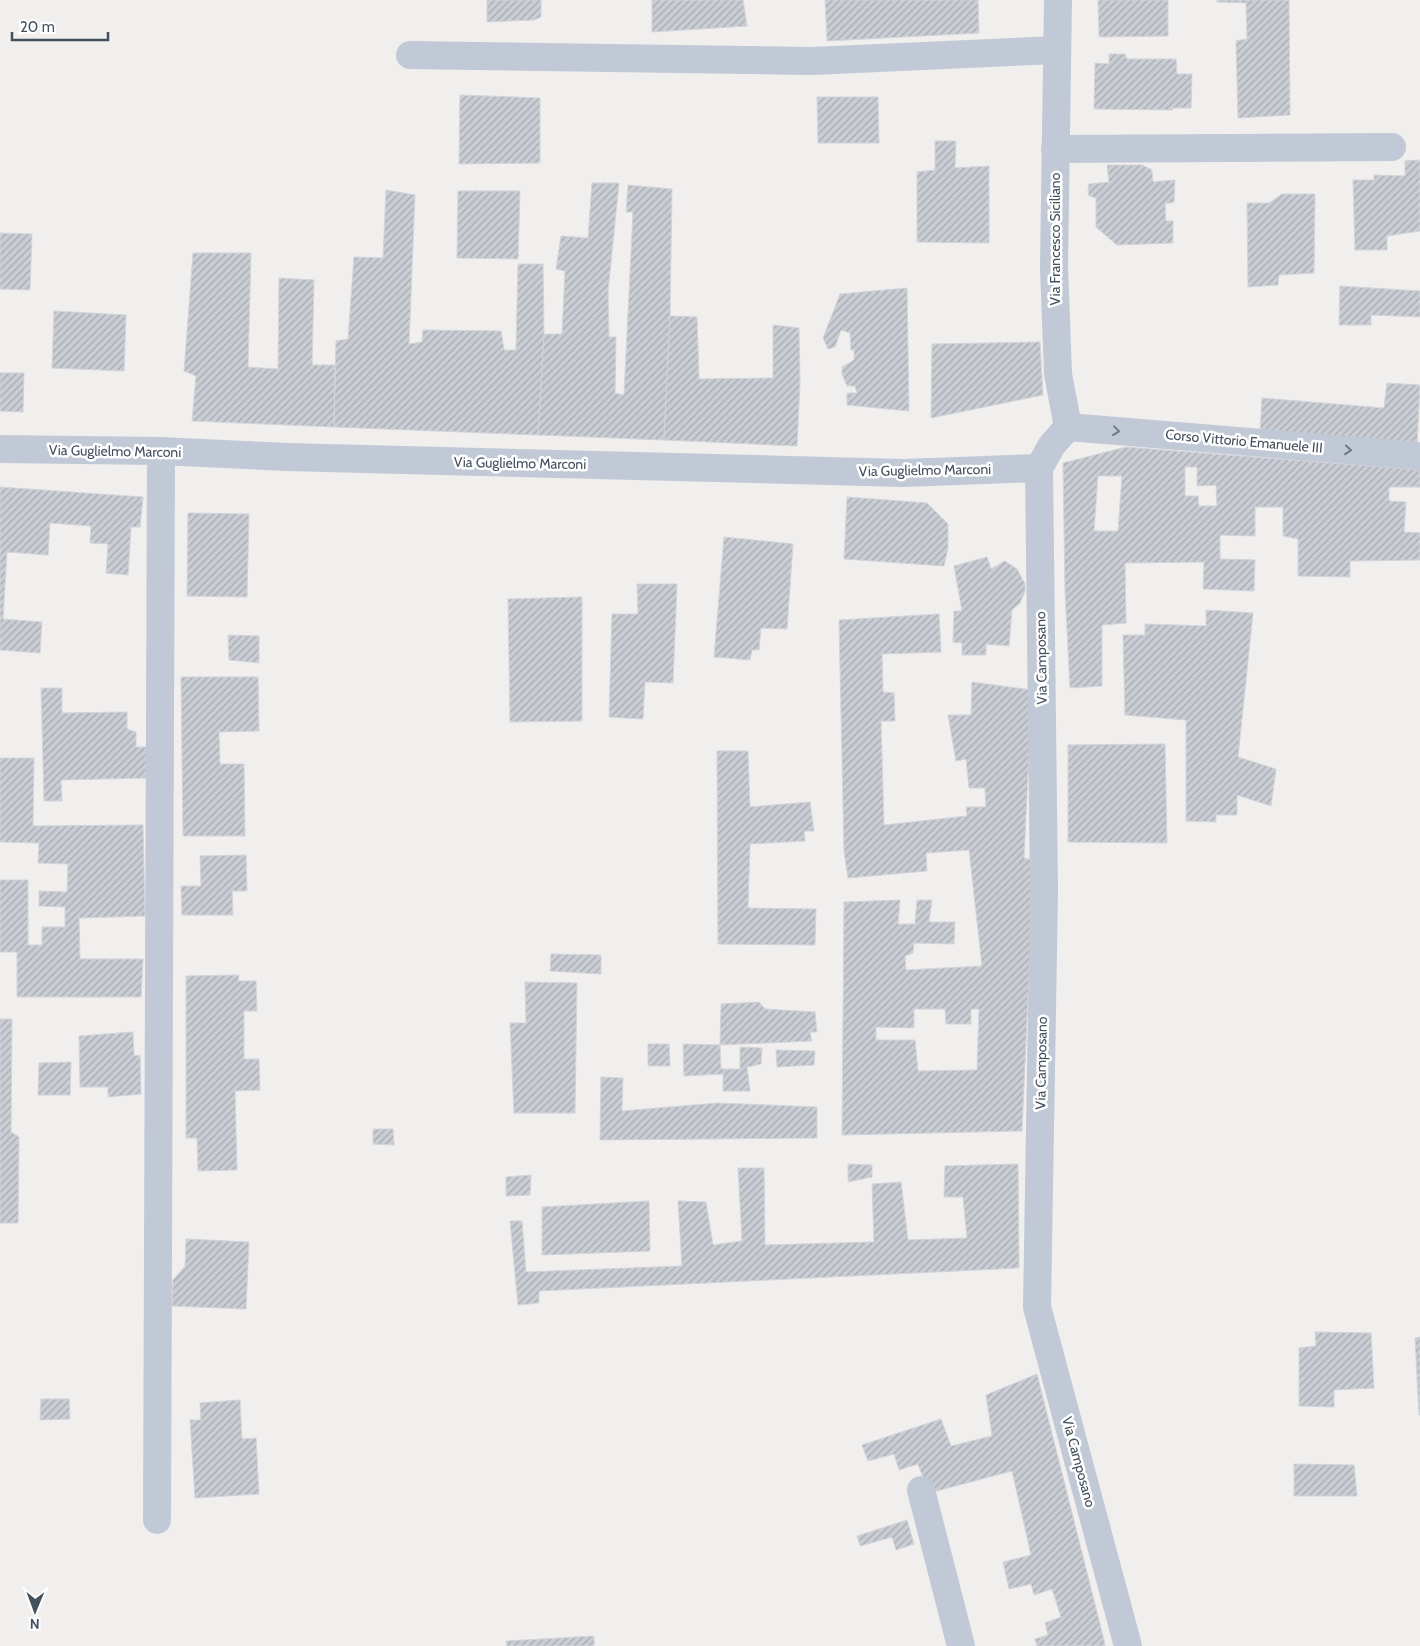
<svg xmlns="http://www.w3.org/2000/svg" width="1420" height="1646" font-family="Cabin,sans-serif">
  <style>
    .building { fill: url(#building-hatch); stroke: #d2d4db; fill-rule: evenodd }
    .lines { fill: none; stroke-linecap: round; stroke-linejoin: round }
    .minor { stroke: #c0c9d5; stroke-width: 28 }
    .tertiary { stroke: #c0c9d5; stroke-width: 28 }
    .oneway { stroke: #6f7a88 }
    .labels { text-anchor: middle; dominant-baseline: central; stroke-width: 5; stroke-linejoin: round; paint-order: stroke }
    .street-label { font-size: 14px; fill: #44505e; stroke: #fff }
  </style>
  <defs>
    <pattern id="building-hatch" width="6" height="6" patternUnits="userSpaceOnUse" patternTransform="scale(1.25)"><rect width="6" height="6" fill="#cacdd4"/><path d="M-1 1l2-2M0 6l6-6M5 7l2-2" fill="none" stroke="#a6a9af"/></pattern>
  </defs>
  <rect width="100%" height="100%" fill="#f1eeee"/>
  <g class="building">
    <path d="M487,0H541V17L534,20L487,22Z"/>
    <path d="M652,0H743L747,26L652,32Z"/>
    <path d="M825,0H978L979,33L827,41Z"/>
    <path d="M1098,0H1168V36L1099,37Z"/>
    <path d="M1217,0H1289L1290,115L1238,118L1236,41L1247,39L1246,3L1217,2Z"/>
    <path d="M1109,54H1125L1127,59H1176L1177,74H1192L1191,108H1172L1173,110L1094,109L1095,63L1109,64Z"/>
    <path d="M460,95L540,98V163L459,164Z"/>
    <path d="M817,97H878L879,143H818Z"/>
    <path d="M935,141H956L955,168L989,166V243L917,242V172L935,170Z"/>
    <path d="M1420,160V231L1387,236V250H1355L1353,180H1374V175L1405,176V161Z"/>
    <path d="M1107,165H1142L1152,170L1153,182L1175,180L1174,202L1165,204L1166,221H1173V243L1117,245L1096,227V198L1089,196L1088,190L1089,184L1109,182Z"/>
    <path d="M592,183H619L608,292L609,337H616L615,393L624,395L633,212H626L628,185L672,189L670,316L664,440L538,435L544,334H562L565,271L556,269L561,236L588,238Z"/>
    <path d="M386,190L415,195L409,344L422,342L423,330L501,331L504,350H516L518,264H543L544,334L538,435L334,427L336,341L348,339L354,257L383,258Z"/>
    <path d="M458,191H520L518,259L457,258Z"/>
    <path d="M1282,194H1315L1314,273L1279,275L1278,285L1248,287L1247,203H1269Z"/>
    <path d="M0,233L32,234L30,290L0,289Z"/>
    <path d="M193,253H251L248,367L278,369L279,278L314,280L312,365H335L334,427L192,421L196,376L184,371Z"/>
    <path d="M1340,286L1420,291V317L1371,315V325H1339Z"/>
    <path d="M907,288L909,411L847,405V393H857L855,386H847L842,374V367L854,360V350H851L850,333L841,330L835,347L828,349L823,338L840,294Z"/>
    <path d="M54,311L126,315L124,371L52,368Z"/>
    <path d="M670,316L697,317L699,379L773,378V325L799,328L800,383L797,446L664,440Z"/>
    <path d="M1040,342L1043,395L931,418L932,344Z"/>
    <path d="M0,373H24L23,412L0,411Z"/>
    <path d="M1387,383L1420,385L1417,446L1260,432L1262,398L1384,408Z"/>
    <path d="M1126,447L1420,470V487H1389V501L1406,502L1404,532L1420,533V560L1350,561V577L1298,576V539L1283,536V507H1255V536L1220,535V559L1255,560L1254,591L1203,589L1204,562L1125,563L1126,623L1102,625V686L1070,688L1065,591L1063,463ZM1185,467H1197V486L1216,485L1217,506H1199L1198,496H1185ZM1098,476H1122L1118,531H1094Z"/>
    <path d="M0,487L143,497L140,527H131L128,575L106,573L108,544L90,543L91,526L50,523L48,555L7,552L3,619L42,622L40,653L0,650Z"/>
    <path d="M847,497L927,503L948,524V548L944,566L844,559Z"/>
    <path d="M188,513L249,514L247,597L187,596Z"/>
    <path d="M724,537L793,544L787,629L761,628L759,650H752L750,660L714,657Z"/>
    <path d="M987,557L991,569L1005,561L1017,569L1025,584V591L1020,603L1012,610L1009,646L986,644V655H962V643L953,642L954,611H962L954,566Z"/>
    <path d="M637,584H677L673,683L645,682L643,719L609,717L612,614H638Z"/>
    <path d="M582,597V721L510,722L508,599Z"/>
    <path d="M1206,610L1253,613L1238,757L1276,769L1271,806L1237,795V815H1216V822L1186,821V720L1125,715L1123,635H1145V624L1206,626Z"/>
    <path d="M939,614L941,652L882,654L883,692L894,693L895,721H881L884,825L967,816L966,807H986L985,788H969L966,759L956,761L948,715H971L972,682L1032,690L1024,858L1034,860L1022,1131L842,1135L844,902L900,900L898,924H915L917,900H932L929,922H955L954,944L914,943L913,953L905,956L906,970L982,966L969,850L926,853L927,871L848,878L844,851L839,620ZM914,1009H945L946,1024H971V1009H979L977,1070L918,1071L915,1040H876V1027L914,1028Z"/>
    <path d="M228,635L259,636V663L229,660Z"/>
    <path d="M181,677H258L259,731L219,732L220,764H244L245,836H183Z"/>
    <path d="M41,688H62V713L127,712V729L136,732V747H146V778L61,780L62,801H44Z"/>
    <path d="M1165,744L1167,843L1068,842V745Z"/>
    <path d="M717,751H748L750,807L810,802L814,831H804L805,841L750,844L748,908L816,909L815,945L718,944Z"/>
    <path d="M0,758H34L33,826L143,825L145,916L79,918L80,959H143L141,997H17V952H0V880H28V945H42V927H65V907L39,906V891L67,892L68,864L38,863L39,843L0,842Z"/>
    <path d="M246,855L247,891H232L233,915H182L181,886H201L200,856Z"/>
    <path d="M551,954L601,955V974L550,971Z"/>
    <path d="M239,975L238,981H256L257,1011H244V1059H259L260,1090L235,1091L237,1170L198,1171L197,1138H186V976Z"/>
    <path d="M525,982L577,983L575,1113H514L510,1023H526Z"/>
    <path d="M759,1002L765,1009L815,1012L817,1032H810L812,1041L720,1045L721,1004Z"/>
    <path d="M0,1019H12L11,1132L19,1137L18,1223H0Z"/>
    <path d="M133,1032L134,1056L140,1055L141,1094L108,1097V1087H80L79,1036Z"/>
    <path d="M648,1044H669L670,1066H648Z"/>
    <path d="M683,1044L720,1045L721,1069H740V1047L762,1048L761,1064L747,1067L750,1091H723V1074L684,1076Z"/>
    <path d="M776,1050L815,1051L814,1065L777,1067Z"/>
    <path d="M71,1062L70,1095H38L39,1063Z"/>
    <path d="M601,1077L623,1078L622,1111L718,1103L817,1107V1138L600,1140Z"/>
    <path d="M373,1129H393L394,1145L373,1144Z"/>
    <path d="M848,1164L872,1165V1177L848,1182Z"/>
    <path d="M1018,1164L1019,1268L539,1291V1303L518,1305L510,1221H522L526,1272L682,1266L678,1201L706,1202L713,1245L742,1241L738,1168H764L765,1245L874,1242L872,1184L901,1182L908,1240L967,1238L963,1197H944L945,1166Z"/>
    <path d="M531,1175L530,1195L506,1196V1177Z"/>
    <path d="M649,1201L650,1251L542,1255V1207Z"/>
    <path d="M186,1239L249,1242L246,1309L172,1306L173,1280L185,1266Z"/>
    <path d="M1315,1332L1371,1333L1374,1388L1334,1390V1407L1299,1406V1348L1316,1346Z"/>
    <path d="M1420,1337V1415H1419L1415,1338Z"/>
    <path d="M1037,1374L1104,1640L1105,1646H1037L1035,1639L1048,1635L1045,1623L1061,1617L1052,1589L1034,1595L1031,1584L1009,1589L1003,1562L1031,1555L1012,1471L929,1493L918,1464L899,1470L894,1454L868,1461L862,1445L941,1419L951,1446L992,1436L986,1395Z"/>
    <path d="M41,1399H69L70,1419L40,1420Z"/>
    <path d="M240,1400L242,1439L256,1438L259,1494L195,1498L190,1420H201L200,1403Z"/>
    <path d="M1294,1464L1354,1465L1357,1496H1294Z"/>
    <path d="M907,1520L914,1544L896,1550L892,1537L860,1546L857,1536Z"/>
    <path d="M594,1636V1646H507L506,1641Z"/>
  </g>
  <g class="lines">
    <g class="minor">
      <path d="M410,55L812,61L1057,50"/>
      <path d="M1055,149L1392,147"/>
      <path d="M1068,427L1420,456"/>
      <path d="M1039,468L1052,445L1068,427L1058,374L1054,267L1058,0"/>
      <path d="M921,1490L961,1646"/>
      <path d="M157,1520L161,451"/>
    </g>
    <path class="tertiary" d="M0,449L161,451L287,457L904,473L1039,468L1044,891L1037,1307L1128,1646"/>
  </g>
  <defs><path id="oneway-chevron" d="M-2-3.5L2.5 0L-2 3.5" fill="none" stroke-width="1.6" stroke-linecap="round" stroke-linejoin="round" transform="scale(1.25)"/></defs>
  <g class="oneway">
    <use href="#oneway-chevron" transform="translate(1116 431) rotate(7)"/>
    <use href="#oneway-chevron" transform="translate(1348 450) rotate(5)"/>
  </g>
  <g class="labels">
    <g class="street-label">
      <text transform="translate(1055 239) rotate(-90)">Via Francesco Siciliano</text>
      <text transform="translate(1244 441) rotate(5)">Corso Vittorio Emanuele III</text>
      <text transform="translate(115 451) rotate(1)">Via Guglielmo Marconi</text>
      <text transform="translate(520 463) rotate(1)">Via Guglielmo Marconi</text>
      <text transform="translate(925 470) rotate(-1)">Via Guglielmo Marconi</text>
      <text transform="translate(1041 658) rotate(-91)">Via Camposano</text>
      <text transform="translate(1041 1063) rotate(-89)">Via Camposano</text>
      <text transform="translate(1079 1462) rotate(75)">Via Camposano</text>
    </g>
  </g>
  <g transform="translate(35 1611) rotate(181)" stroke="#ffffff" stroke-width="4" paint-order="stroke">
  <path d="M0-4L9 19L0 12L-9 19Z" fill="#44505e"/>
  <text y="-8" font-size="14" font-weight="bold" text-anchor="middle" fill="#44505e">N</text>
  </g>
  <path d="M12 32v8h96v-8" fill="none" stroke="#44505e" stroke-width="2.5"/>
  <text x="20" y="32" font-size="15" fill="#44505e" stroke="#ffffff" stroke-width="4" paint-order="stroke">20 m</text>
</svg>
